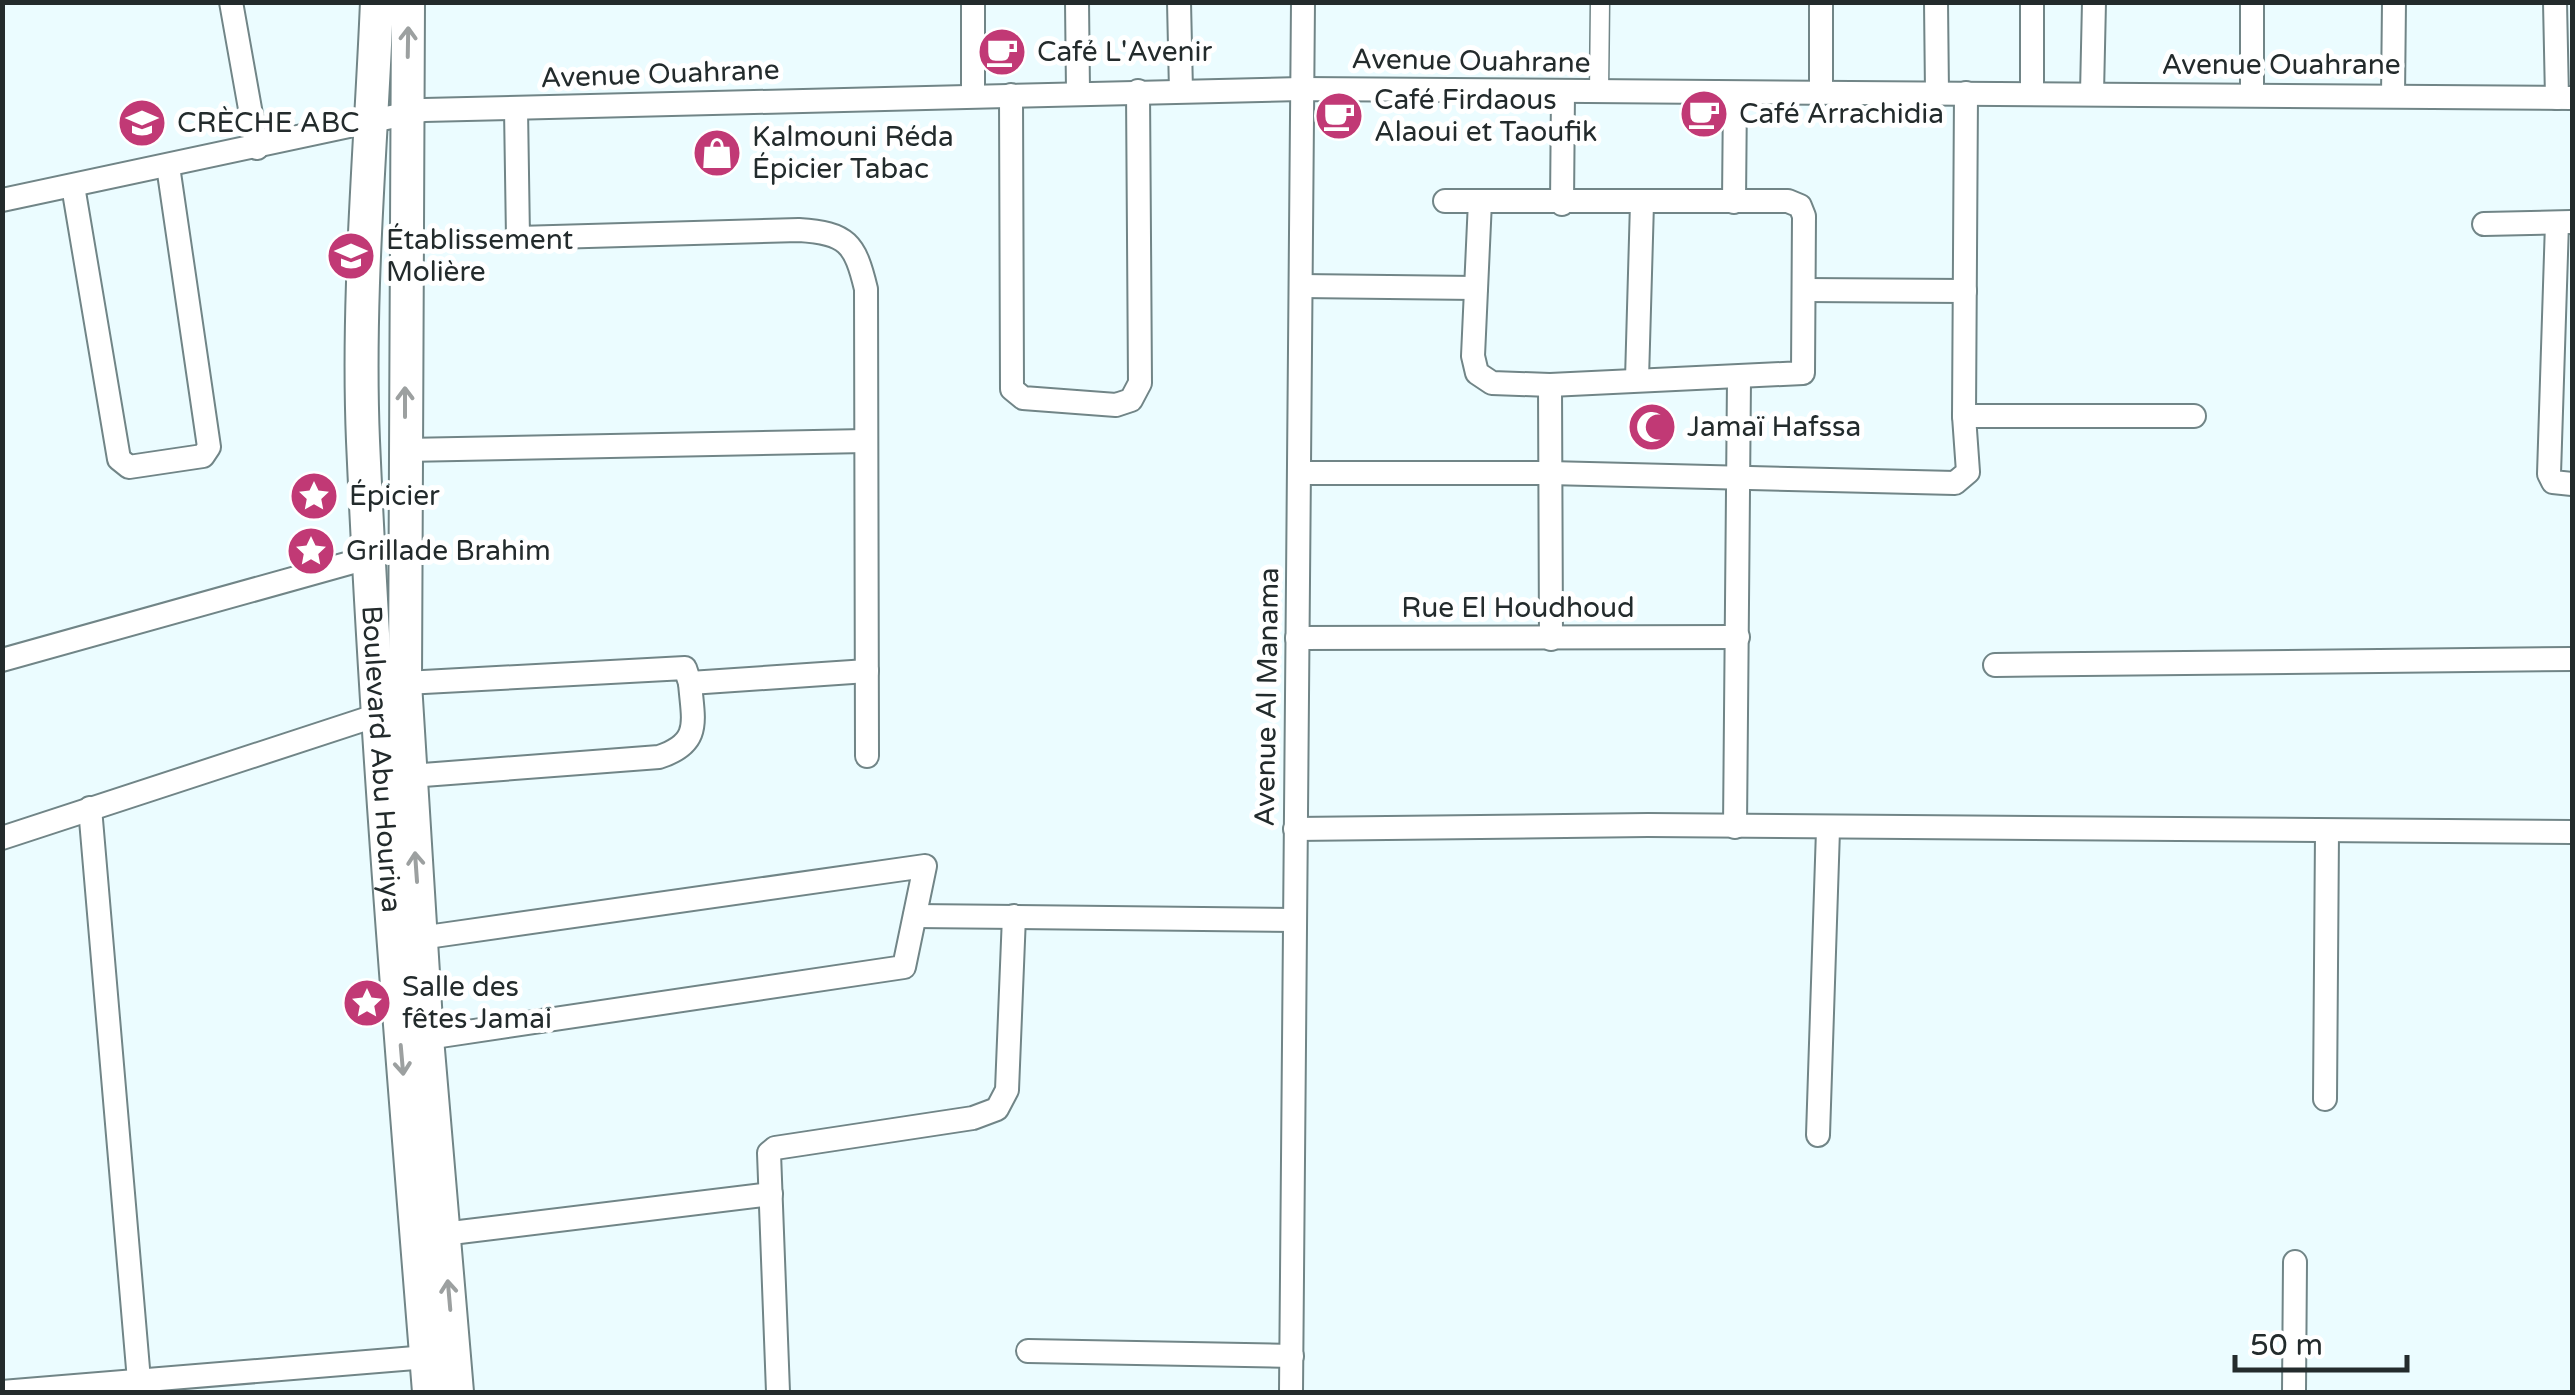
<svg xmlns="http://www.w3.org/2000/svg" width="2575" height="1395" font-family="'Varela Round',sans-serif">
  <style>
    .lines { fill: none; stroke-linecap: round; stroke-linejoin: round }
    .pedestrian-casing { stroke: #718587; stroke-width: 21 }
    .minor-casing { stroke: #718587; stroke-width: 26 }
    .secondary-casing { stroke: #718587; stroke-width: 36 }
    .pedestrian { stroke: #fff; stroke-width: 18 }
    .minor { stroke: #fff; stroke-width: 22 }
    .secondary { stroke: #fff; stroke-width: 32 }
    .oneway { stroke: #9ca0a0 }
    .labels { text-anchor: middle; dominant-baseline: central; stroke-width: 10; stroke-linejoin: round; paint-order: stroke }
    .poi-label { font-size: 28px; fill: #232b2c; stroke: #fff; text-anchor: start }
    .street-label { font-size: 28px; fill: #232b2c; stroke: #fff }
  </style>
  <rect width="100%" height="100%" fill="#ebfcff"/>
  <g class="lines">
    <g class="pedestrian-casing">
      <path id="pedestrian" d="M1599,92L1600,2"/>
    </g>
    <g class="minor-casing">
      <g id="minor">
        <path d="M231,2L257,148"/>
        <path d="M973,2V95"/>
        <path d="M1077,2L1078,91"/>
        <path d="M1179,2L1181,91"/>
        <path d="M1936,2L1937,93"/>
        <path d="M2252,2V94"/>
        <path d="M2555,2L2557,98"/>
        <path d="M1821,92V2"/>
        <path d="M2092,93L2094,2"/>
        <path d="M2032,94V2"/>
        <path d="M1011,95L1012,389L1023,398L1116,405L1131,400L1140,383L1138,91"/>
        <path d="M2393,96L2394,2"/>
        <path d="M516,109L518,238L799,230C847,233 855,243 866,289L867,756"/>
        <path d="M73,186L119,459L129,467L203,456L209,447L168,166"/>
        <path d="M2,200L424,110L1301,89L2572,98"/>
        <path d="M1445,201H1788L1800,206L1804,216L1803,373L1550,385L1492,383L1477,373L1473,356L1480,201"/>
        <path d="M1734,202L1735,93"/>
        <path d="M1562,204L1563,92"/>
        <path d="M2557,223L2549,474L2553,482L2572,484"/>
        <path d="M2484,224L2571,222"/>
        <path d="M1301,286L1476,288"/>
        <path d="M1805,290L1965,291"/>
        <path d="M1637,379L1642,203"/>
        <path d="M1550,385L1551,639"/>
        <path d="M1964,416H2194"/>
        <path d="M405,450L866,441"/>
        <path d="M1300,473H1549L1955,483L1968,472L1964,416L1966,93"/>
        <path d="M1297,638L1738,637"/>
        <path d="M2,660L371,557"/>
        <path d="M1995,665L2572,659"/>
        <path d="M405,683L685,668L690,683L867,671"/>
        <path d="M410,776L659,757C702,743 693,721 690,683"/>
        <path d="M90,808L140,1392"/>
        <path d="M1735,827L1739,379"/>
        <path d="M1295,829L1648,825L2572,832"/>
        <path d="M2,838L378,715"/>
        <path d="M915,916L1295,920"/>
        <path d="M420,938L925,866L904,967L427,1038"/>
        <path d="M2325,1099L2327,832"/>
        <path d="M1818,1135L1828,830"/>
        <path d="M443,1234L771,1194"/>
        <path d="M1028,1351L1292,1356"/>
        <path d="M2,1392L427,1357"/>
        <path d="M778,1392L769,1153L775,1148L973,1118L997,1109L1007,1090L1014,916"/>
        <path d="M1291,1392L1303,2"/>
        <path d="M2294,1392L2295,1262"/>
      </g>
    </g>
    <g class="secondary-casing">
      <g id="secondary">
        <path id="s1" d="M377,2C371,148 357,295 363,441C377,759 404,1076 429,1392"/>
        <path d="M408,2L405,683L427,1038L457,1392"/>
      </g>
    </g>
    <use href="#pedestrian" class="pedestrian"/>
    <use href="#minor" class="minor"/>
    <use href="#secondary" class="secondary"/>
  </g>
  <defs><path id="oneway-shaft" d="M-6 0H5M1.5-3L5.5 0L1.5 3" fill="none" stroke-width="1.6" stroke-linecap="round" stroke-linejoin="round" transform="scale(2.5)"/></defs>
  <g class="oneway">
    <use href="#oneway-shaft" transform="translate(408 42) rotate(-89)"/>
    <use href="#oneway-shaft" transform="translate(405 402) rotate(-90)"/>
    <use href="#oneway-shaft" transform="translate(416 867) rotate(-94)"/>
    <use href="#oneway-shaft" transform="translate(402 1060) rotate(85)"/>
    <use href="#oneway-shaft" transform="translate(449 1295) rotate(-95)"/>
  </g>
  <defs>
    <g id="cafe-disc" transform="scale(2.5)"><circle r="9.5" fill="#c13975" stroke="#fff"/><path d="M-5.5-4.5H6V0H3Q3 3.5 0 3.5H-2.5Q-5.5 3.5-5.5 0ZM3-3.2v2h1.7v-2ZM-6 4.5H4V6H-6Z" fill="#fff"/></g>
    <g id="school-disc" transform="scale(2.5)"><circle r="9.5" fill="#c13975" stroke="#fff"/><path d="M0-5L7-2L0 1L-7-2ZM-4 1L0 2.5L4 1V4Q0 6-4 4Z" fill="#fff"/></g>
    <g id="shop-disc" transform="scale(2.5)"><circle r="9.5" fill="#c13975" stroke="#fff"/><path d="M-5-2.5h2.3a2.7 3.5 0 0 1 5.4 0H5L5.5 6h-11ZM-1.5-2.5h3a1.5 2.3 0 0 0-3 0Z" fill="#fff"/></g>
    <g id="mosque-disc" transform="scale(2.5)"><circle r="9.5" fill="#c13975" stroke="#fff"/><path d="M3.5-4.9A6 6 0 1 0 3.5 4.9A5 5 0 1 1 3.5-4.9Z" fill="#fff"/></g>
    <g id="sight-disc" transform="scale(2.5)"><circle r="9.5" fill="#c13975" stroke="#fff"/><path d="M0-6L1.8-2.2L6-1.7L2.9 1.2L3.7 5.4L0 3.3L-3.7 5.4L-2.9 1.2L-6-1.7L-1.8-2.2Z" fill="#fff"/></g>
  </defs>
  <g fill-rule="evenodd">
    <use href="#cafe-disc" x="1002" y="52"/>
    <use href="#cafe-disc" x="1704" y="114"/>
    <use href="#cafe-disc" x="1339" y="116"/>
    <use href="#school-disc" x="142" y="123"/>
    <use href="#shop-disc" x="717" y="153"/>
    <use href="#school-disc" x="351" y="256"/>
    <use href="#mosque-disc" x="1652" y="427"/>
    <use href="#sight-disc" x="314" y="496"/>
    <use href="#sight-disc" x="311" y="551"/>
    <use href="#sight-disc" x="367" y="1003"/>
  </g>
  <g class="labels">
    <g class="poi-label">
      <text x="1037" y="52">Café L'Avenir</text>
      <text x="1374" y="100">Café Firdaous<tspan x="1374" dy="32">Alaoui et Taoufik</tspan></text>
      <text x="1739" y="114">Café Arrachidia</text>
      <text x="177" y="123">CRÈCHE ABC</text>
      <text x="752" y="137">Kalmouni Réda<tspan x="752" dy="32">Épicier Tabac</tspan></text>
      <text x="386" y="240">Établissement<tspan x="386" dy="32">Molière</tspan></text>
      <text x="1687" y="427">Jamaï Hafssa</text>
      <text x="349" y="496">Épicier</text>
      <text x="346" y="551">Grillade Brahim</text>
      <text x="402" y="987">Salle des<tspan x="402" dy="32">fêtes Jamai</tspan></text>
    </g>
    <g class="street-label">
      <text transform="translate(1471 61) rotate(1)">Avenue Ouahrane</text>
      <text x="2281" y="65">Avenue Ouahrane</text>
      <text transform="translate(660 74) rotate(-2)">Avenue Ouahrane</text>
      <text x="1518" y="608">Rue El Houdhoud</text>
      <text transform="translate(1267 697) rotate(-89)">Avenue Al Manama</text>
      <text stroke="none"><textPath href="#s1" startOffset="758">Boulevard Abu Houriya</textPath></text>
    </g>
  </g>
  <rect width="2575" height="1395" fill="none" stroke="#232b2c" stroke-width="10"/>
  <path d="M2235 1355v15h172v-15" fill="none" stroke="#232b2c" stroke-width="5"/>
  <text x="2250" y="1355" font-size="30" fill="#232b2c" stroke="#ffffff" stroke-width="8" paint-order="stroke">50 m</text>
</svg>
